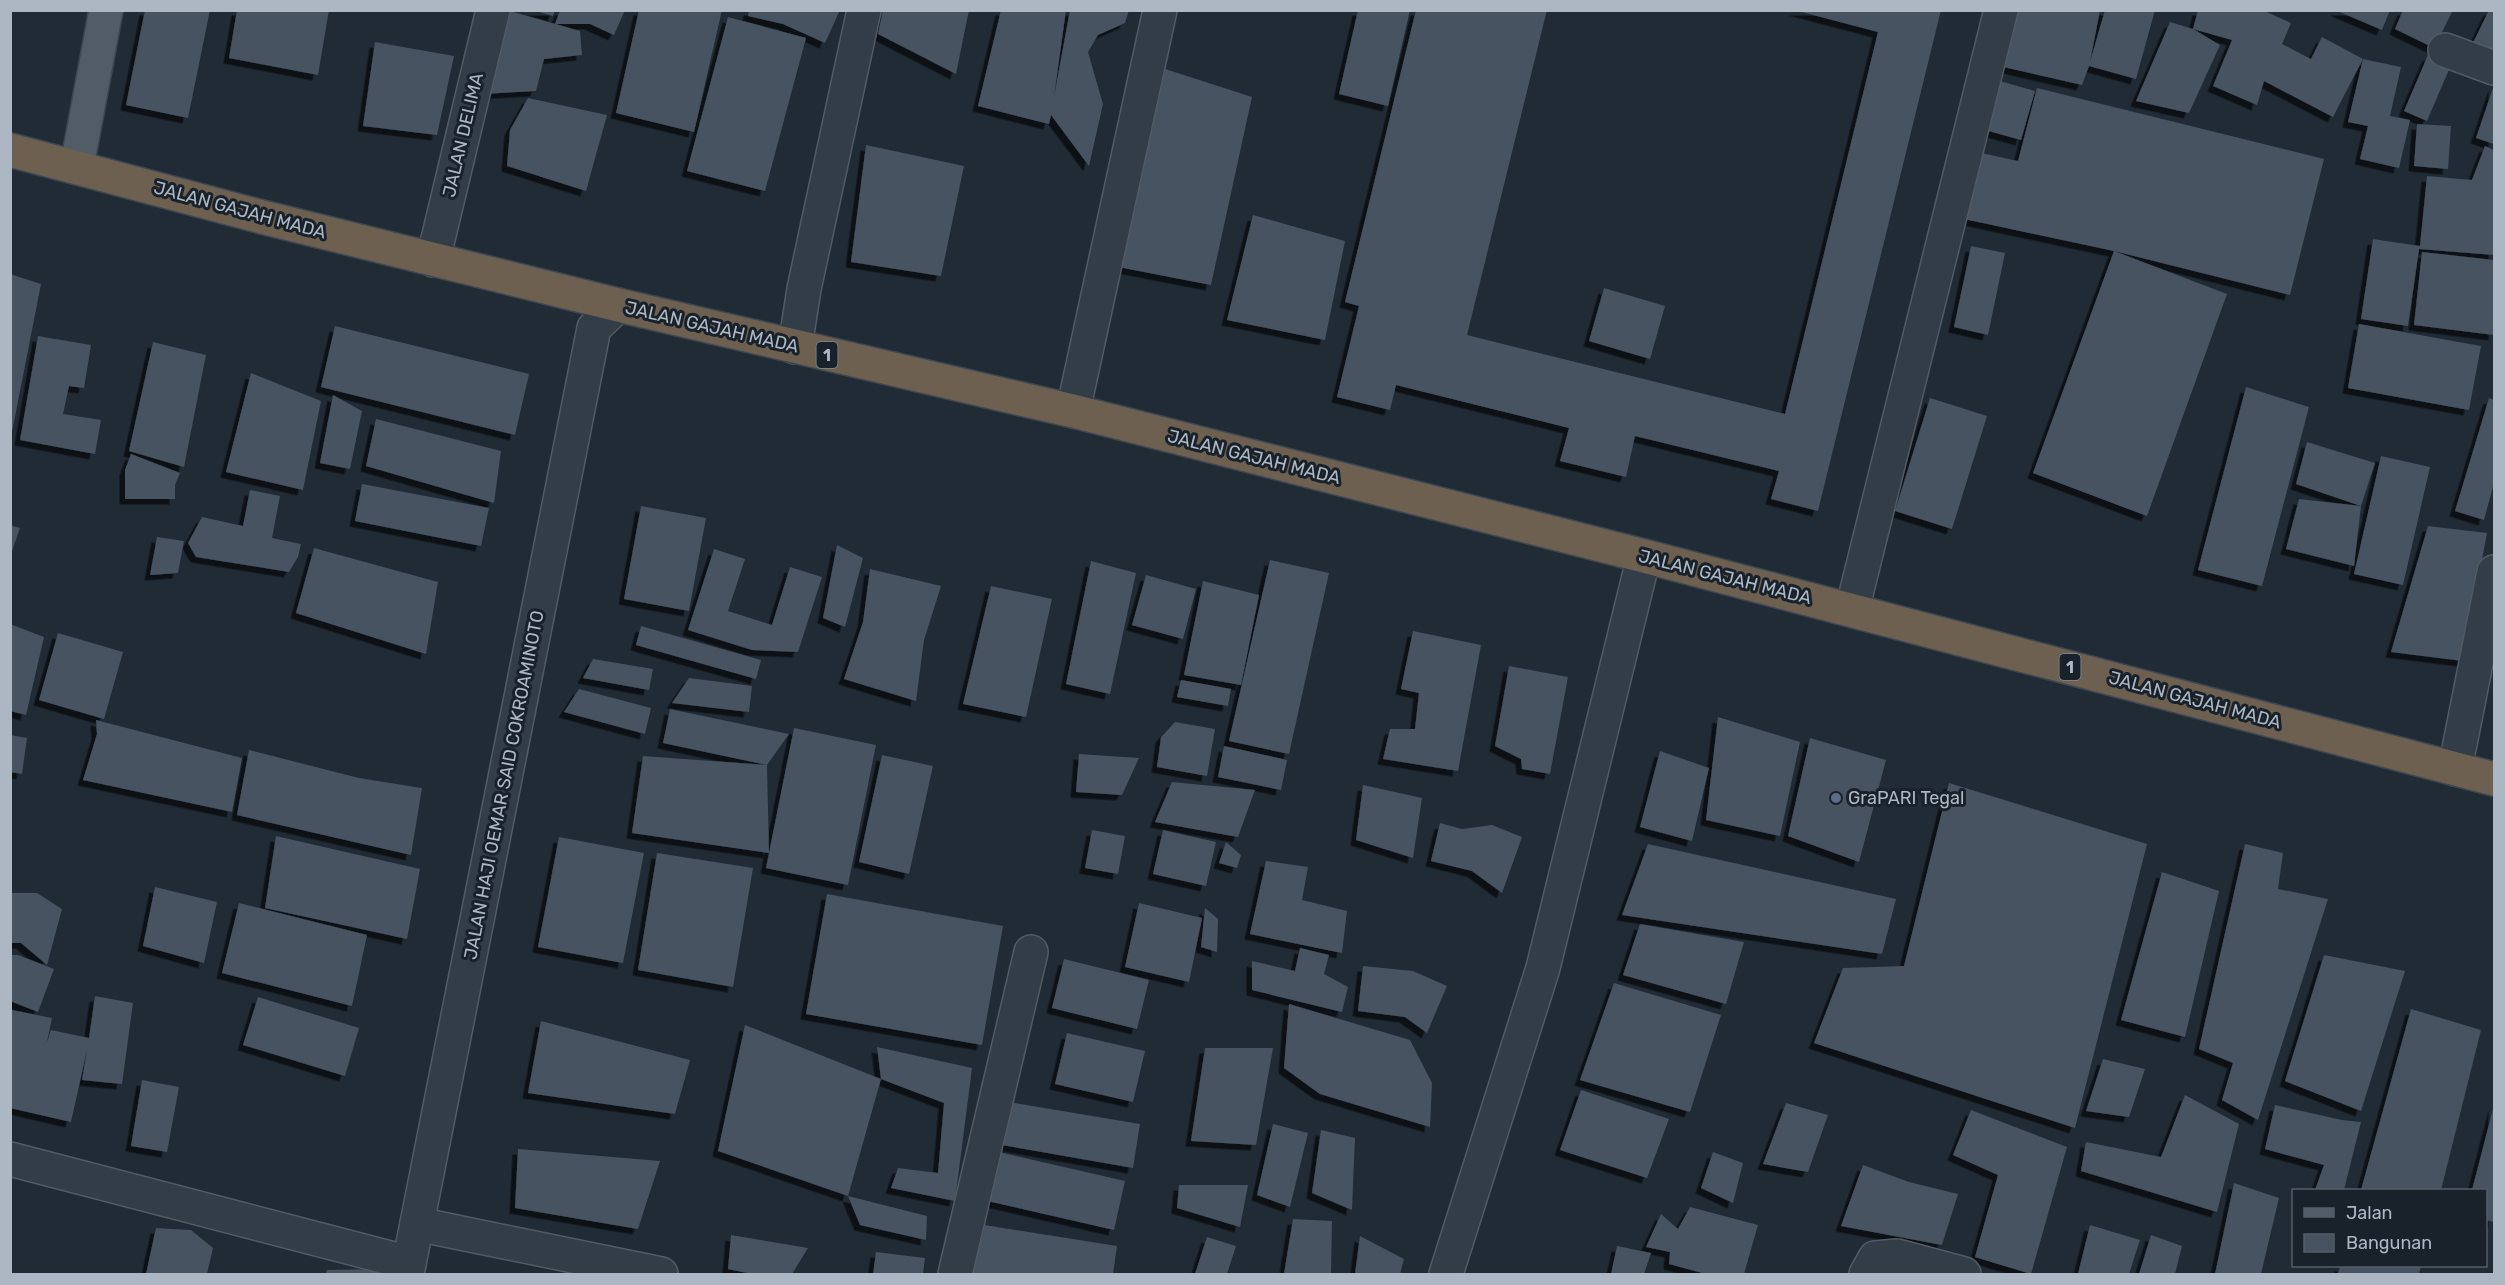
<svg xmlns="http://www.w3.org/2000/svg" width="2505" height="1285" font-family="Rubik,sans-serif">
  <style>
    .building { fill: #465260; filter: url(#shadow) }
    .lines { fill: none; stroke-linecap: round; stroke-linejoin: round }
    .minor-casing { stroke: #515a65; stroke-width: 36 }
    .major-casing { stroke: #3d4650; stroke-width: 36 }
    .highway-casing { stroke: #3e4751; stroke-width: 36 }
    .minor { stroke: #333d47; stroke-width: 33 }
    .major { stroke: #515c67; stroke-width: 33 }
    .highway { stroke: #6d6050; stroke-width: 33 }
    .service-dot { fill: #5c6f8a; stroke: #19222b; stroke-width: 2 }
    .labels { text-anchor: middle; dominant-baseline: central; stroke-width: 6; stroke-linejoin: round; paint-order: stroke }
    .shield { fill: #19222b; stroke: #818a96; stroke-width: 1.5 }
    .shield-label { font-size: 16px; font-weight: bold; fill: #adb7c4 }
    .street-label { font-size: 18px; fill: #adb7c4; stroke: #19222b }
    .poi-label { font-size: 18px; fill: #adb7c4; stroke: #19222b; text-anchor: start }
  </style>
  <defs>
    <filter id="shadow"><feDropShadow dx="-5.5" dy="5.5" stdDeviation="0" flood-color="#0009"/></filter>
  </defs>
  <rect width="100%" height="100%" fill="#202b36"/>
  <g class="building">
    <path d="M145,10H210L188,118L126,105Z"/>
    <path d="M237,10H329L318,75L229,58Z"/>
    <path d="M506,10L580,31L582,55L544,59L536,91L483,94Z"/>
    <path d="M532,10H555L553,16Z"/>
    <path d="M560,10H625L614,35L590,24H555Z"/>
    <path d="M639,10H722L694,132L616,113Z"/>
    <path d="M749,10H840L825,43L783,24L748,16Z"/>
    <path d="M883,10H969L956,74L878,34Z"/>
    <path d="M1001,10H1066L1054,97L1070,10H1129L1125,23L1098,35L1088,52L1103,104L1089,166L1051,115L1049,124L978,106Z"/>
    <path d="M1358,10H1410L1388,106L1339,94Z"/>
    <path d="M1416,10H1547L1467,335L1785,414L1878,32L1794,10H1941L1818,511L1771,499L1779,471L1635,436L1626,477L1560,461L1569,428L1396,385L1390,410L1337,397L1359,306L1345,302Z"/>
    <path d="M2012,10H2100L2090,62L2105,10H2155L2136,79L2089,66L2082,85L1999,66Z"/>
    <path d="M2198,10H2262L2291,23L2282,44L2311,59L2322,37L2363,59L2333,117L2264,81L2257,105L2213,86L2232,40L2193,29L2220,45L2189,113L2136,101L2170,22L2193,29Z"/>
    <path d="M2335,10H2390L2382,30Z"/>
    <path d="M2403,10H2453L2434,48L2395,29Z"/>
    <path d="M2489,10H2494V56L2472,45Z"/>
    <path d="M728,17L806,38L765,191L687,171Z"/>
    <path d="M375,42L454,56L437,135L363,126Z"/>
    <path d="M2428,55L2451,65L2427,121L2404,111Z"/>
    <path d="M2363,59L2401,67L2390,116L2410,120L2399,168L2360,159L2368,126L2348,122Z"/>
    <path d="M1156,66L1252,97L1211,285L1108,265Z"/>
    <path d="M1986,77L2035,91L2021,140L1985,130Z"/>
    <path d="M2494,85V144L2476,138Z"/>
    <path d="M2037,88L2324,159L2290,295L2114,251L2227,294L2147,516L2033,473L2114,251L1955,217L1968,150L2018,161Z"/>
    <path d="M528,98L607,115L586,191L507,166L510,130Z"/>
    <path d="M2417,124L2451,126L2448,169L2414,166Z"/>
    <path d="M866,145L964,166L941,276L851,262Z"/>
    <path d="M2485,146L2494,150V255L2419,249L2408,326L2361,319L2373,239L2420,246L2427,176L2472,180Z"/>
    <path d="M1253,215L1345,241L1325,340L1227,320Z"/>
    <path d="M1971,246L2005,253L1988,335L1954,327Z"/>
    <path d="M2422,252L2494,260V335L2414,325Z"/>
    <path d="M10,274L41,284L12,432H10Z"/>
    <path d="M1604,288L1665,306L1650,359L1589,341Z"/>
    <path d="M2359,324L2481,346L2469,410L2348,388Z"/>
    <path d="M335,326L529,374L515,435L321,387Z"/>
    <path d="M38,336L91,345L84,388L69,386L63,414L101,420L95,454L20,440Z"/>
    <path d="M153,342L206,355L184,467L129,451Z"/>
    <path d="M251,373L321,401L303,490L226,472Z"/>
    <path d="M2246,387L2309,407L2262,586L2198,570Z"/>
    <path d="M333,395L362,411L350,469L320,463Z"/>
    <path d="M1930,398L1987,416L1952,529L1895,511Z"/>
    <path d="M2489,398L2494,400V483L2484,520L2455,511Z"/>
    <path d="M376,419L501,451L494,503L366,466Z"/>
    <path d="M2307,442L2375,463L2361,506L2296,484Z"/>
    <path d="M131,454L180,473L175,485V499H125V470Z"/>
    <path d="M2381,456L2430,467L2403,585L2354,574Z"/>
    <path d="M362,484L489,508L481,546L355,521Z"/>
    <path d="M250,490L280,496L272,538L301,544L298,557L289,572L196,557L188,543L202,517L243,526Z"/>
    <path d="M2299,499L2361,506L2354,566L2286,549Z"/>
    <path d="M641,506L706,518L689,611L624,599Z"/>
    <path d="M10,525L20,528L11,554H10Z"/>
    <path d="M2428,526L2487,533L2463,661L2391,652Z"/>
    <path d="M157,537L184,541L178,573L150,575Z"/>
    <path d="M837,545L863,558L845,627L823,618Z"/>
    <path d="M314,548L438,582L426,654L296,613Z"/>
    <path d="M714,549L745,559L728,611L772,625L790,567L822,577L798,652L752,650L688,630Z"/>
    <path d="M1270,560L1329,573L1289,754L1229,741Z"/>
    <path d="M1091,561L1136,573L1110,694L1066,684Z"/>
    <path d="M870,569L941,586L924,640L916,701L844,679L863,622Z"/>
    <path d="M1146,575L1196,589L1183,639L1132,625Z"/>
    <path d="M1203,581L1259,595L1241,685L1184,675Z"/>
    <path d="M991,586L1052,599L1026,717L963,704Z"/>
    <path d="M10,624L44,637L26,715L10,711Z"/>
    <path d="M641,626L761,660L756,679L636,645Z"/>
    <path d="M1413,631L1481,645L1458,771L1383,759L1390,729H1415L1419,693L1401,689Z"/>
    <path d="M58,633L123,652L104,719L39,700Z"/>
    <path d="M593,659L653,669L649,690L583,678Z"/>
    <path d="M1509,666L1568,677L1550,774L1522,769L1521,759L1495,746Z"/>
    <path d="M689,678L752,686L749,712L672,703Z"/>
    <path d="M1181,680L1231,689L1228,706L1177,697Z"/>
    <path d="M579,689L651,708L645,734L564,712Z"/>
    <path d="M670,709L789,734L767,765L769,853L632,833L643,756L767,765L663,743Z"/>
    <path d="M1718,717L1800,742L1780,836L1706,820Z"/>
    <path d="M96,720L242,758L232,812L83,780L97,734Z"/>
    <path d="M1175,722L1215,729L1207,776L1157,767L1161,737Z"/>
    <path d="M794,728L876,745L848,885L766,868Z"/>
    <path d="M10,735L27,738L22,774L10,772Z"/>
    <path d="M1810,738L1886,760L1859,862L1788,836Z"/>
    <path d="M1224,746L1287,760L1281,790L1218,777Z"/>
    <path d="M249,750L359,778L422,788L411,855L237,815Z"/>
    <path d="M1660,751L1709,768L1692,841L1640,827Z"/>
    <path d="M1079,754L1139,758L1122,795L1076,792Z"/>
    <path d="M882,755L933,766L909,874L859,862Z"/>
    <path d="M1172,782L1255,790L1238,837L1155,822Z"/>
    <path d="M1949,783L2147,844L2075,1128L1814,1043L1843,968L1904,966Z"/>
    <path d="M1363,785L1422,798L1413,858L1356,840Z"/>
    <path d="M1440,823L1462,829L1492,825L1522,837L1502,893L1472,871L1431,861Z"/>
    <path d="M1092,830L1125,836L1118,874L1085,868Z"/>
    <path d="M1163,830L1216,842L1206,886L1153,874Z"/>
    <path d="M276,836L420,869L407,939L265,908Z"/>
    <path d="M559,837L644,853L623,963L538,947Z"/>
    <path d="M1226,842L1241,855L1237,868L1219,863Z"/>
    <path d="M1648,844L1896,899L1882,954L1622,915Z"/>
    <path d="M2245,844L2283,853L2278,889L2328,899L2258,1120L2222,1100L2233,1063L2199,1049Z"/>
    <path d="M657,853L753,868L733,987L638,970Z"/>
    <path d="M1266,861L1308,867L1302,900L1347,911L1342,953L1250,934Z"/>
    <path d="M2162,872L2219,891L2185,1037L2121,1020Z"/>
    <path d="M155,887L217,902L204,963L143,946Z"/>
    <path d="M10,893H37L62,909L47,965L21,943H10Z"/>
    <path d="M827,894L1003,926L982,1045L806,1014Z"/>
    <path d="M239,903L367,935L352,1006L222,973Z"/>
    <path d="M1139,903L1202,918L1189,982L1125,967Z"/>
    <path d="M1205,908L1218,919L1217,952L1201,947Z"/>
    <path d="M1640,924L1744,942L1726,1004L1623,975Z"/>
    <path d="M1300,948L1329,955L1324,974L1348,987L1342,1012L1252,990V961L1295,971Z"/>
    <path d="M10,955H18L54,969L38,1012L10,1001Z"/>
    <path d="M2324,955L2405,971L2361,1111L2285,1081Z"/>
    <path d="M1064,959L1149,980L1137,1029L1052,1008Z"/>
    <path d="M1363,966L1413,971L1447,986L1427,1033L1405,1017L1358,1011Z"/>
    <path d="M1614,983L1721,1015L1690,1112L1580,1080Z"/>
    <path d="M95,996L133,1003L122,1084L82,1080L87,1050L71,1122L10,1108L12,1010L52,1018L47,1042L51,1030L89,1038Z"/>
    <path d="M258,997L359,1028L345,1076L243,1045Z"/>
    <path d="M1289,1004L1410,1040L1432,1083L1430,1127L1320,1094L1284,1068Z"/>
    <path d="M2411,1009L2481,1030L2441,1190H2361Z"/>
    <path d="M541,1021L690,1060L675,1114L528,1093Z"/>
    <path d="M745,1025L881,1079L848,1196L718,1151Z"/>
    <path d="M1067,1033L1145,1051L1133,1102L1055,1084Z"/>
    <path d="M877,1047L972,1068L955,1201L891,1188L898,1168L938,1173L944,1103L881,1079Z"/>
    <path d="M1205,1048H1273L1256,1145L1191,1141Z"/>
    <path d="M2103,1059L2145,1069L2129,1117L2086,1111Z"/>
    <path d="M142,1080L179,1087L167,1152L131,1146Z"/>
    <path d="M1581,1090L1669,1119L1647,1178L1560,1150Z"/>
    <path d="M2185,1095L2239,1124L2217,1212L2081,1171L2086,1142L2161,1157Z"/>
    <path d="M1009,1102L1140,1124L1133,1168L1002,1145Z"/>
    <path d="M1786,1103L1828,1115L1808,1172L1763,1164Z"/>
    <path d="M2275,1105L2342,1120L2361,1122L2344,1190H2315L2324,1165L2265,1149Z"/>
    <path d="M2494,1105V1222L2486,1220V1190H2472Z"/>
    <path d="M1971,1110L2067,1147L2031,1274L1975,1257L1998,1175L1953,1155Z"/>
    <path d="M1273,1124L1308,1133L1290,1207L1257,1195Z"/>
    <path d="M1321,1130L1355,1138L1352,1210L1312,1193Z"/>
    <path d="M518,1149L660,1161L638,1229L515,1208Z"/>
    <path d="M994,1151L1125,1181L1114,1230L983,1200Z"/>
    <path d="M1713,1152L1743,1163L1733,1203L1701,1188Z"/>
    <path d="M1863,1165L1909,1182L1958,1194L1942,1245L1841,1226Z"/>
    <path d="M2234,1183L2279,1198L2261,1274H2215Z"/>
    <path d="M1179,1185H1248L1240,1227L1177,1208Z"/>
    <path d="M848,1196L927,1216L926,1240L860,1225Z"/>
    <path d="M1690,1207L1758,1225L1744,1274H1706L1669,1264L1670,1252L1646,1247L1661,1214L1678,1229Z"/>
    <path d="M1293,1219L1332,1221L1331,1274H1284Z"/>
    <path d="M978,1224L1117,1246L1113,1274H970Z"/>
    <path d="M2090,1225L2140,1240L2129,1274H2078Z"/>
    <path d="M156,1228L191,1230L213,1248L207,1274H146Z"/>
    <path d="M731,1235L808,1248L792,1274H752L728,1269Z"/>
    <path d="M2151,1235L2182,1246L2175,1274H2139Z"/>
    <path d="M1360,1236L1404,1259L1400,1274H1355Z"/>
    <path d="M1207,1237L1236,1246L1227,1274H1195Z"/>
    <path d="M1617,1246L1651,1253L1644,1274H1611Z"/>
    <path d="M876,1252L925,1258L923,1274H873Z"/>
    <path d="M2340,1266H2421L2419,1274H2338Z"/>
    <path d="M378,1269V1274H326L327,1270Z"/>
  </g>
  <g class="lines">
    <g class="minor-casing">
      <g id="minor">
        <path d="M2445,50L2494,68"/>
        <path d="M433,260L493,10"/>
        <path d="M795,347L804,289L864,10"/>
        <path d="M1073,411L1160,10"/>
        <path d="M1852,610L2001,10"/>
        <path d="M2455,769L2494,572"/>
        <path d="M10,1159L409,1263"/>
        <path d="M417,1224L661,1274"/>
        <path d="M407,1274L594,328L618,305"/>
        <path d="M955,1274L1031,952"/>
        <path d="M1446,1274L1543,968L1644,556"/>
        <path d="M1866,1274L1875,1258L1897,1256L1964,1274"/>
      </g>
    </g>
    <g class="major-casing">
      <path id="major" d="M77,166L106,10"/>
    </g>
    <g class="highway-casing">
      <path id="highway" d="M10,150L262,217L618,305L1073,411L1644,556L2494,779"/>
    </g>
    <use href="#minor" class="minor"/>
    <use href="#major" class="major"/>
    <use href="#highway" class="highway"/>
  </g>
  <circle class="service-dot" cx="1836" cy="798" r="6"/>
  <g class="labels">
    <g class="shield">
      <rect x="816.5" y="342" width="21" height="26" rx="4.5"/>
      <rect x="2059.5" y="654" width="21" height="26" rx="4.5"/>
    </g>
    <g class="shield-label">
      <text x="827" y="355">1</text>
      <text x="2070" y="667">1</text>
    </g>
    <g class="street-label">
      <text transform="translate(463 135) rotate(-77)">JALAN DELIMA</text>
      <text transform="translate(240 210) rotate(15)">JALAN GAJAH MADA</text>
      <text transform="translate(712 327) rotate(13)">JALAN GAJAH MADA</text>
      <text transform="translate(1254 457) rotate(14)">JALAN GAJAH MADA</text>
      <text transform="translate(1725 577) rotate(14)">JALAN GAJAH MADA</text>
      <text transform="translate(2195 700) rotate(15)">JALAN GAJAH MADA</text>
      <text transform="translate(504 785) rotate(-79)">JALAN HAJI OEMAR SAID COKROAMINOTO</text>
    </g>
    <g class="poi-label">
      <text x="1848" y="798">GraPARI Tegal</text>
    </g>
  </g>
  <rect width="2505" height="1285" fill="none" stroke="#adb7c4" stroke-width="24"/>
  <rect x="2292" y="1189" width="195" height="78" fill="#19222b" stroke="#545e68" stroke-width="1.5"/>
  <rect x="2304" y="1208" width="30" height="9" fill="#515c67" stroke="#545e68" stroke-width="1.5"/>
  <text x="2346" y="1219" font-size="18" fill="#adb7c4">Jalan</text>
  <rect x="2304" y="1234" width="30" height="18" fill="#465260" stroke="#545e68" stroke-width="1.5"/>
  <text x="2346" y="1249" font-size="18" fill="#adb7c4">Bangunan</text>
</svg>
